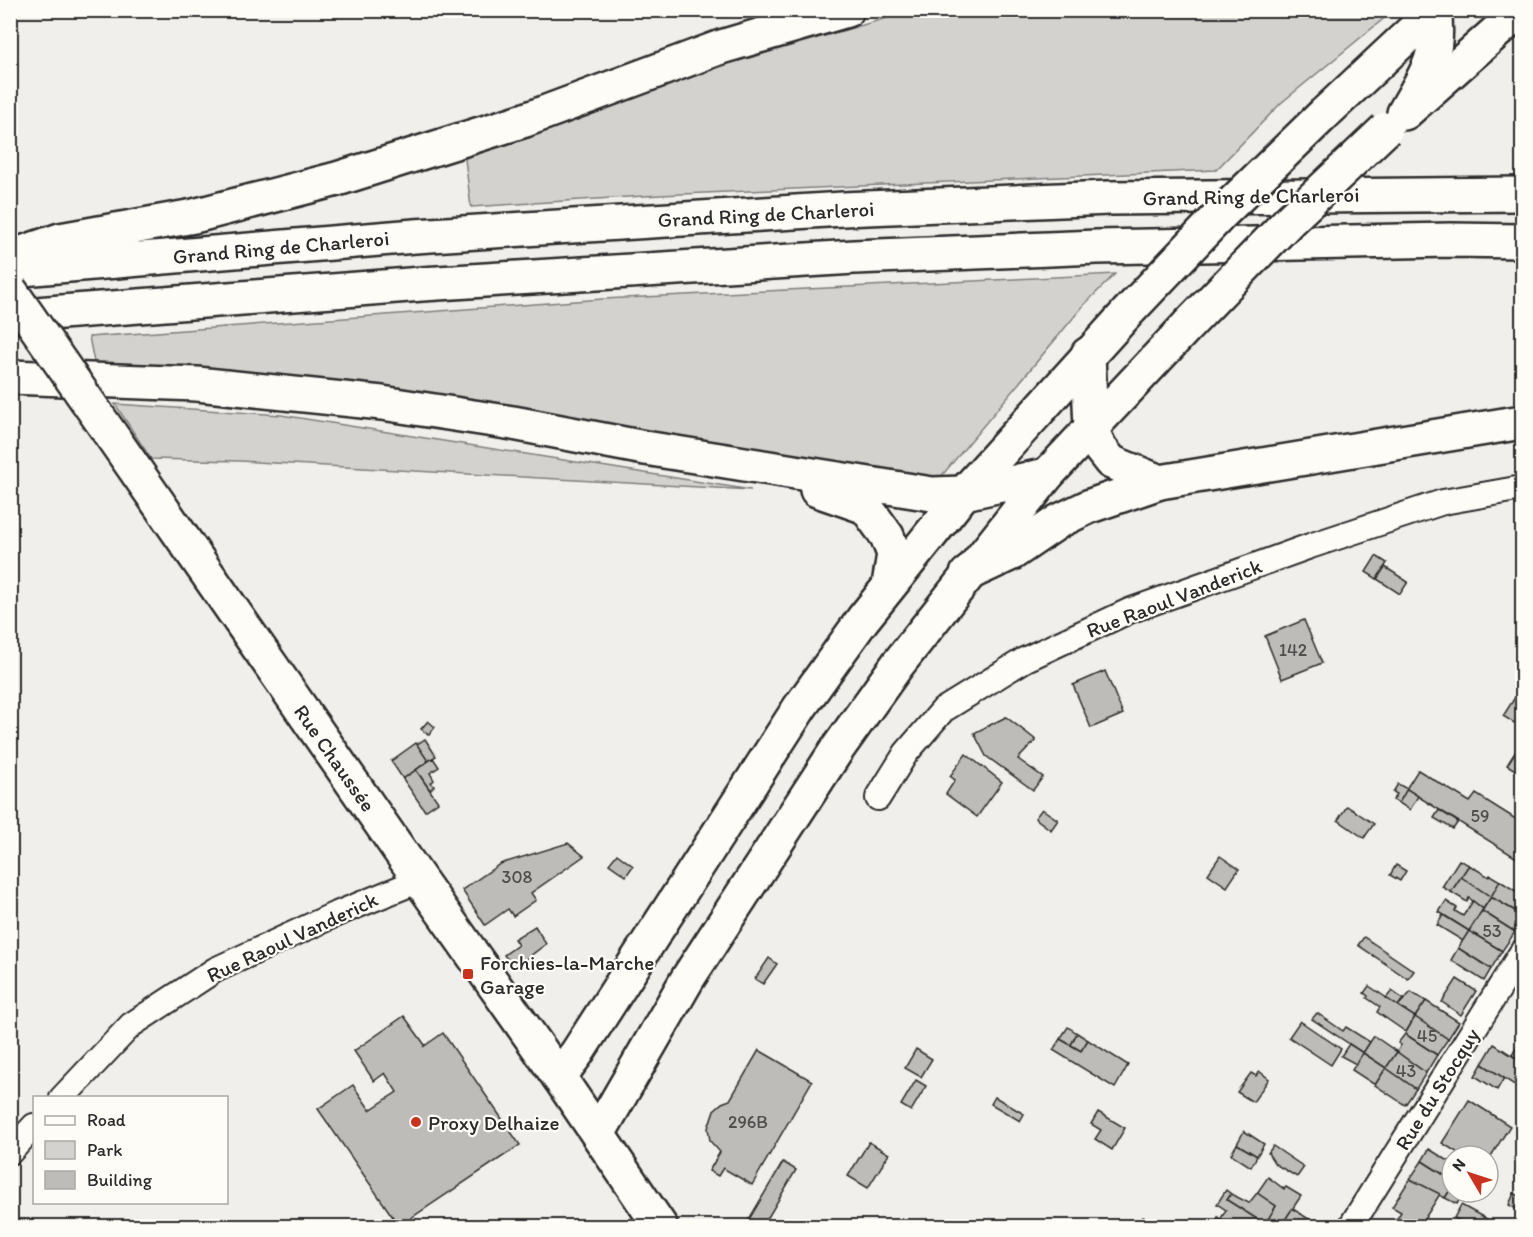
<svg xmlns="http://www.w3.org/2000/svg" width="1533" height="1237" font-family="Itim,sans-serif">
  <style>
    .green { fill: #d3d2cf; stroke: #7f7e7d; stroke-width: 1.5 }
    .building { fill: #bdbcb8; stroke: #2b2b2b; stroke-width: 1.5 }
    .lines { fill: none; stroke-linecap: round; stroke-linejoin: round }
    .minor-casing { stroke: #2b2b2b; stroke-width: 28 }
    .secondary-casing { stroke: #2b2b2b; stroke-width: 38 }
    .motorway-casing { stroke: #2b2b2b; stroke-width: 38 }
    .minor { stroke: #fdfcf7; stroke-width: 24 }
    .secondary { stroke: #fdfcf7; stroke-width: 33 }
    .motorway { stroke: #fdfcf7; stroke-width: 33 }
    .secondary-bridge-casing { stroke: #2b2b2b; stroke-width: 38; stroke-linecap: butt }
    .secondary-bridge { stroke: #fdfcf7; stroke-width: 33 }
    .poi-dot { fill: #c8321e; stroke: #fdfcf7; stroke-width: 2 }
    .labels { text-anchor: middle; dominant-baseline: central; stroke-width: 4.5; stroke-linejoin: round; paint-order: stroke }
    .number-label { font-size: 18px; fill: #504f4e }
    .street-label { font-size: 21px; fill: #2b2b2b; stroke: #fdfcf7 }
    .poi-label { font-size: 21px; fill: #2b2b2b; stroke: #fdfcf7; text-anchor: start }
  </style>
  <rect width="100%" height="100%" fill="#f0efeb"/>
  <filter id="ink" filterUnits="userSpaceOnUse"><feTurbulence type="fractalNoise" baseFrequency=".0167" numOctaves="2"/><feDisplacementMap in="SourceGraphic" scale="12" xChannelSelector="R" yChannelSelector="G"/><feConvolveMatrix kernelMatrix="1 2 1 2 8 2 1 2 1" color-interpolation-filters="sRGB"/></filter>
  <g filter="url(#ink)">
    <g class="green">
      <path d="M911,11H1393L1281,103L1216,170L660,195L471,207L464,151L639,90Z"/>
      <path d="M1115,274L1084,305L934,485L95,367L89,337L603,299Z"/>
      <path d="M115,404L281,415L751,490L240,461L151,459Z"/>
    </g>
    <g class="building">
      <path d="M1376,556L1387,563L1377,579L1366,572Z"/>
      <path d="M1385,567L1408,582L1400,594L1377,579Z"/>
      <path d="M1304,620L1322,663L1282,679L1265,636Z"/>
      <path d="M1105,671L1123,714L1091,728L1073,685Z"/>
      <path d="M1521,688L1522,689V714L1516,724L1503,716Z"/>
      <path d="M1006,717L1036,740L1018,759L1043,777L1033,790L986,756L974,733Z"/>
      <path d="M428,721L435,727L429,735L421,729Z"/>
      <path d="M425,739L436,756L428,761L416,745Z"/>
      <path d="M416,743L428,761L403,779L391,761Z"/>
      <path d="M1521,743L1522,744V774L1507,765Z"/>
      <path d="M966,754L1002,782L977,817L946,794L955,780L950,776Z"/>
      <path d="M433,758L439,767L430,773L434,780L431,783L434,786L430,790L416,770Z"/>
      <path d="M416,770L438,802L425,811L403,779Z"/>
      <path d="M1418,770L1470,802L1476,794L1522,823V852L1518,859L1406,789Z"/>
      <path d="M1398,784L1407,789L1399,803L1393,800L1397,794L1393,792Z"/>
      <path d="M1407,789L1418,796L1410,810L1399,803Z"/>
      <path d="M1347,806L1374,824L1364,838L1338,820Z"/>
      <path d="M1042,809L1058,820L1051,830L1035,818Z"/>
      <path d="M1439,810L1458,822L1453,829L1434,818Z"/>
      <path d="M568,843L584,856L531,893L536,900L513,916L508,909L485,925L462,890L500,864Z"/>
      <path d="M617,854L633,866L626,876L609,864Z"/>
      <path d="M1220,856L1239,869L1227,887L1208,874Z"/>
      <path d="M1459,860L1469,865L1451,892L1442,887Z"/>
      <path d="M1396,865L1406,871L1400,881L1390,875Z"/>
      <path d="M1469,865L1489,877L1490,875L1500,881L1491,897L1461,877Z"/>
      <path d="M1461,877L1491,897L1483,909L1469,898L1467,902L1451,892Z"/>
      <path d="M1500,881L1522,895V915L1491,897Z"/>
      <path d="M1491,897L1522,915V920L1515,932L1482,911Z"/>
      <path d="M1446,901L1457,908L1455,911L1463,916L1473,901L1483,909L1469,931L1439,912Z"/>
      <path d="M1482,911L1515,932L1502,951L1469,931Z"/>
      <path d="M1443,915L1469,931L1463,941L1437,925Z"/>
      <path d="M535,926L546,944L514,968L504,955L518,945L514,939Z"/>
      <path d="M1469,931L1502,951L1491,969L1458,948Z"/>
      <path d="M1364,937L1414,971L1408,979L1358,945Z"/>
      <path d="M1458,948L1491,969L1484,981L1451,960Z"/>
      <path d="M769,958L777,964L763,984L755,979Z"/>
      <path d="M1457,979L1476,991L1461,1015L1442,1002Z"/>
      <path d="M1369,986L1415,1017L1406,1032L1377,1012L1380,1007L1367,998L1368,996L1364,993Z"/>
      <path d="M1392,991L1403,999L1398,1006L1386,998Z"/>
      <path d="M1411,992L1426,1001L1415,1017L1398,1006Z"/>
      <path d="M1426,1001L1459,1022L1448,1039L1415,1017Z"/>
      <path d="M1317,1013L1343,1031L1346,1027L1370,1042L1363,1053L1312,1019Z"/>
      <path d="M404,1016L425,1045L423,1047L443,1033L520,1145L399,1226L318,1109L353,1085L370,1110L397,1092L385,1073L374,1081L354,1051Z"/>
      <path d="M1415,1017L1448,1039L1437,1055L1405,1034Z"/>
      <path d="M1300,1021L1341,1049L1331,1065L1289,1037Z"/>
      <path d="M1068,1027L1077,1033L1071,1045L1060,1039Z"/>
      <path d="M1077,1033L1088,1040L1081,1051L1071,1045Z"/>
      <path d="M1405,1034L1437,1055L1426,1073L1397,1052L1401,1045L1398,1043Z"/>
      <path d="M1374,1036L1397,1052L1386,1068L1363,1053Z"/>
      <path d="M1060,1039L1081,1051L1088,1040L1128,1065L1115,1088L1053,1050Z"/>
      <path d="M1349,1044L1363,1053L1356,1064L1341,1056Z"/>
      <path d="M1494,1044L1522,1062V1076L1516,1086L1482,1064Z"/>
      <path d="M1518,1045L1522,1047V1062L1512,1055Z"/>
      <path d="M916,1049L932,1059L921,1077L905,1068Z"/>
      <path d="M759,1050L812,1081L752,1185L723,1168L718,1176L709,1171L720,1152L710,1141L708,1128L714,1110L722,1103L730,1100Z"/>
      <path d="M1397,1052L1426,1073L1416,1089L1386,1068Z"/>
      <path d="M1363,1053L1386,1068L1375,1085L1352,1070Z"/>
      <path d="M1482,1064L1504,1078L1497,1090L1475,1076Z"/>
      <path d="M1386,1068L1416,1089L1405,1105L1375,1085Z"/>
      <path d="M1259,1071L1269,1079L1253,1102L1237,1092L1251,1073L1256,1076Z"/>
      <path d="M916,1080L926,1086L911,1111L901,1105Z"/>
      <path d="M995,1097L1024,1114L1020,1121L991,1104Z"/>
      <path d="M1469,1100L1510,1126L1488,1161V1156H1463L1442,1143Z"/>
      <path d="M1098,1112L1125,1128L1112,1150L1095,1139L1101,1130L1091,1124Z"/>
      <path d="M1244,1131L1264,1144L1257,1156L1237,1144Z"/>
      <path d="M869,1142L889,1154L868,1188L848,1176Z"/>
      <path d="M1237,1144L1257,1156L1251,1167L1231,1154Z"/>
      <path d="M1273,1146L1304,1167L1297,1177L1275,1164L1268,1153Z"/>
      <path d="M1429,1149L1452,1163V1180L1422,1161Z"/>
      <path d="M1422,1161L1452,1180V1187L1445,1198L1410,1179Z"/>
      <path d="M783,1162L796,1170L763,1226H745Z"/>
      <path d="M1268,1177L1284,1189L1286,1187L1301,1196L1281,1226L1267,1220L1276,1206L1257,1193Z"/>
      <path d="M1410,1179L1440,1194L1420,1226H1407L1396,1220L1401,1212L1392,1207Z"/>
      <path d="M1452,1187V1192H1464L1457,1204L1445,1198Z"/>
      <path d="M1226,1190L1231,1194L1227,1200L1265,1224L1267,1220L1279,1226H1232L1220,1220L1226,1210L1217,1204Z"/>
      <path d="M1257,1193L1276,1206L1265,1224L1227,1200L1231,1194L1249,1203Z"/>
      <path d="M1514,1193L1522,1198V1212L1509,1205Z"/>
      <path d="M1461,1205L1498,1225L1470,1226L1454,1218Z"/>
      <path d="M1292,1209H1293L1320,1226H1281Z"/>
      <path d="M1143,1217L1159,1226H1138Z"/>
      <path d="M1218,1217L1220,1220L1232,1226H1213Z"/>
    </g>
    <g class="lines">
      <g class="minor-casing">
        <g id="minor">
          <path d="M878,798L906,753L943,710L1024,660L1129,611L1310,546L1443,502L1522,488"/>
          <path d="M62,1098L131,1025L215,970L334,915L420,880"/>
          <path d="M10,1152L34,1126"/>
          <path d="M1351,1226L1522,952"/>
        </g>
      </g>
      <g class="secondary-casing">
        <g id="secondary">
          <path d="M1406,112L1521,10"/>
          <path d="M1324,114L1435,10"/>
          <path d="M109,432L420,880L559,1077L660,1226"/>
          <path d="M559,1077L577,1053L800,707L863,619L964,493L1127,313"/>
          <path d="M598,1134L688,978L836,751L898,664L1047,475L1190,323"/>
        </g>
      </g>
      <g class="motorway-casing">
        <g id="motorway">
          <path d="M1404,113C1425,75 1441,57 1434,10"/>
          <path d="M10,257L60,240L194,216L337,179L525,120L721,47L847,10"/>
          <path d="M10,270L415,236L843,209L1109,198L1522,194"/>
          <path d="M10,316L422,284L854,257L1097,247L1450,240L1522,241"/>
          <path d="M1088,354L1091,429L1100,448L1111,462L1160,482"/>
          <path d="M10,377L197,384L382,403L513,423L645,448L932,494L964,493L1047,475"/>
          <path d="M817,490L866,507L887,536L894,554L889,585"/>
          <path d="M967,574L1012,553L1059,521L1090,506L1160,482L1522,422"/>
        </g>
      </g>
      <use href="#minor" class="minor"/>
      <use href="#secondary" class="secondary"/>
      <use href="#motorway" class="motorway"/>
      <g class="secondary-bridge-casing">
        <g id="secondary-bridge">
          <path d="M10,290L109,432"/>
          <path d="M1127,313L1222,213L1324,114"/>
          <path d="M1190,323L1290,220L1386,129"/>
        </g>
      </g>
      <use href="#secondary-bridge" class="secondary-bridge"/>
    </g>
  </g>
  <g class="poi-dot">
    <rect x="462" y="968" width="12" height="12" rx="3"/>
    <circle cx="416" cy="1122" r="6"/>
  </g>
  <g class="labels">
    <g class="number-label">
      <text x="1293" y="650">142</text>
      <text x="1480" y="816">59</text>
      <text x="517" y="877">308</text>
      <text x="1492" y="931">53</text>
      <text x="1427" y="1036">45</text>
      <text x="1406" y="1071">43</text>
      <text x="748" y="1122">296B</text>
    </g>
    <g class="street-label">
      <text transform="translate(1251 196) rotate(-1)">Grand Ring de Charleroi</text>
      <text transform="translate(766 214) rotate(-3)">Grand Ring de Charleroi</text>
      <text transform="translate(281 247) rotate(-5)">Grand Ring de Charleroi</text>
      <text transform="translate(1174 598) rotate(-21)">Rue Raoul Vanderick</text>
      <text transform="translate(335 758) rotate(55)">Rue Chaussée</text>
      <text transform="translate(292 937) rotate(-25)">Rue Raoul Vanderick</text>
      <text transform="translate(1437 1089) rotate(-58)">Rue du Stocquy</text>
    </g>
    <g class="poi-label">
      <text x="480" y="962">Forchies-la-Marche<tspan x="480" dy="24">Garage</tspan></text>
      <text x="428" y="1122">Proxy Delhaize</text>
    </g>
  </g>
  <rect width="1533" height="1237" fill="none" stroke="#fdfcf7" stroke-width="36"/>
  <rect x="18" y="18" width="1497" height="1201" fill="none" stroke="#2b2b2b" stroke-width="2" filter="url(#ink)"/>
  <rect x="33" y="1096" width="195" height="108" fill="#fdfcf7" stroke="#a9a8a5" stroke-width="1.5"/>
  <rect x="45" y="1116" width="30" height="9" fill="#fdfcf7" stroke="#a9a8a5" stroke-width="1.5"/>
  <text x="87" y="1126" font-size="18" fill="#2b2b2b">Road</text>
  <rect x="45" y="1141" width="30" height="18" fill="#d3d2cf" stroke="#a9a8a5" stroke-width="1.5"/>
  <text x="87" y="1156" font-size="18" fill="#2b2b2b">Park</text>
  <rect x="45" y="1171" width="30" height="18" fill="#bdbcb8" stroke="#a9a8a5" stroke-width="1.5"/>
  <text x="87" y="1186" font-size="18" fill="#2b2b2b">Building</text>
  <g transform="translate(1470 1174) rotate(309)"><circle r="28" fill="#fdfcf7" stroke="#a9a8a5" stroke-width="1.5"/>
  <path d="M0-4.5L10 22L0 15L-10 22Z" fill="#c8321e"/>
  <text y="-9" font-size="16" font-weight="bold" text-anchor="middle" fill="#2b2b2b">N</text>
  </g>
</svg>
